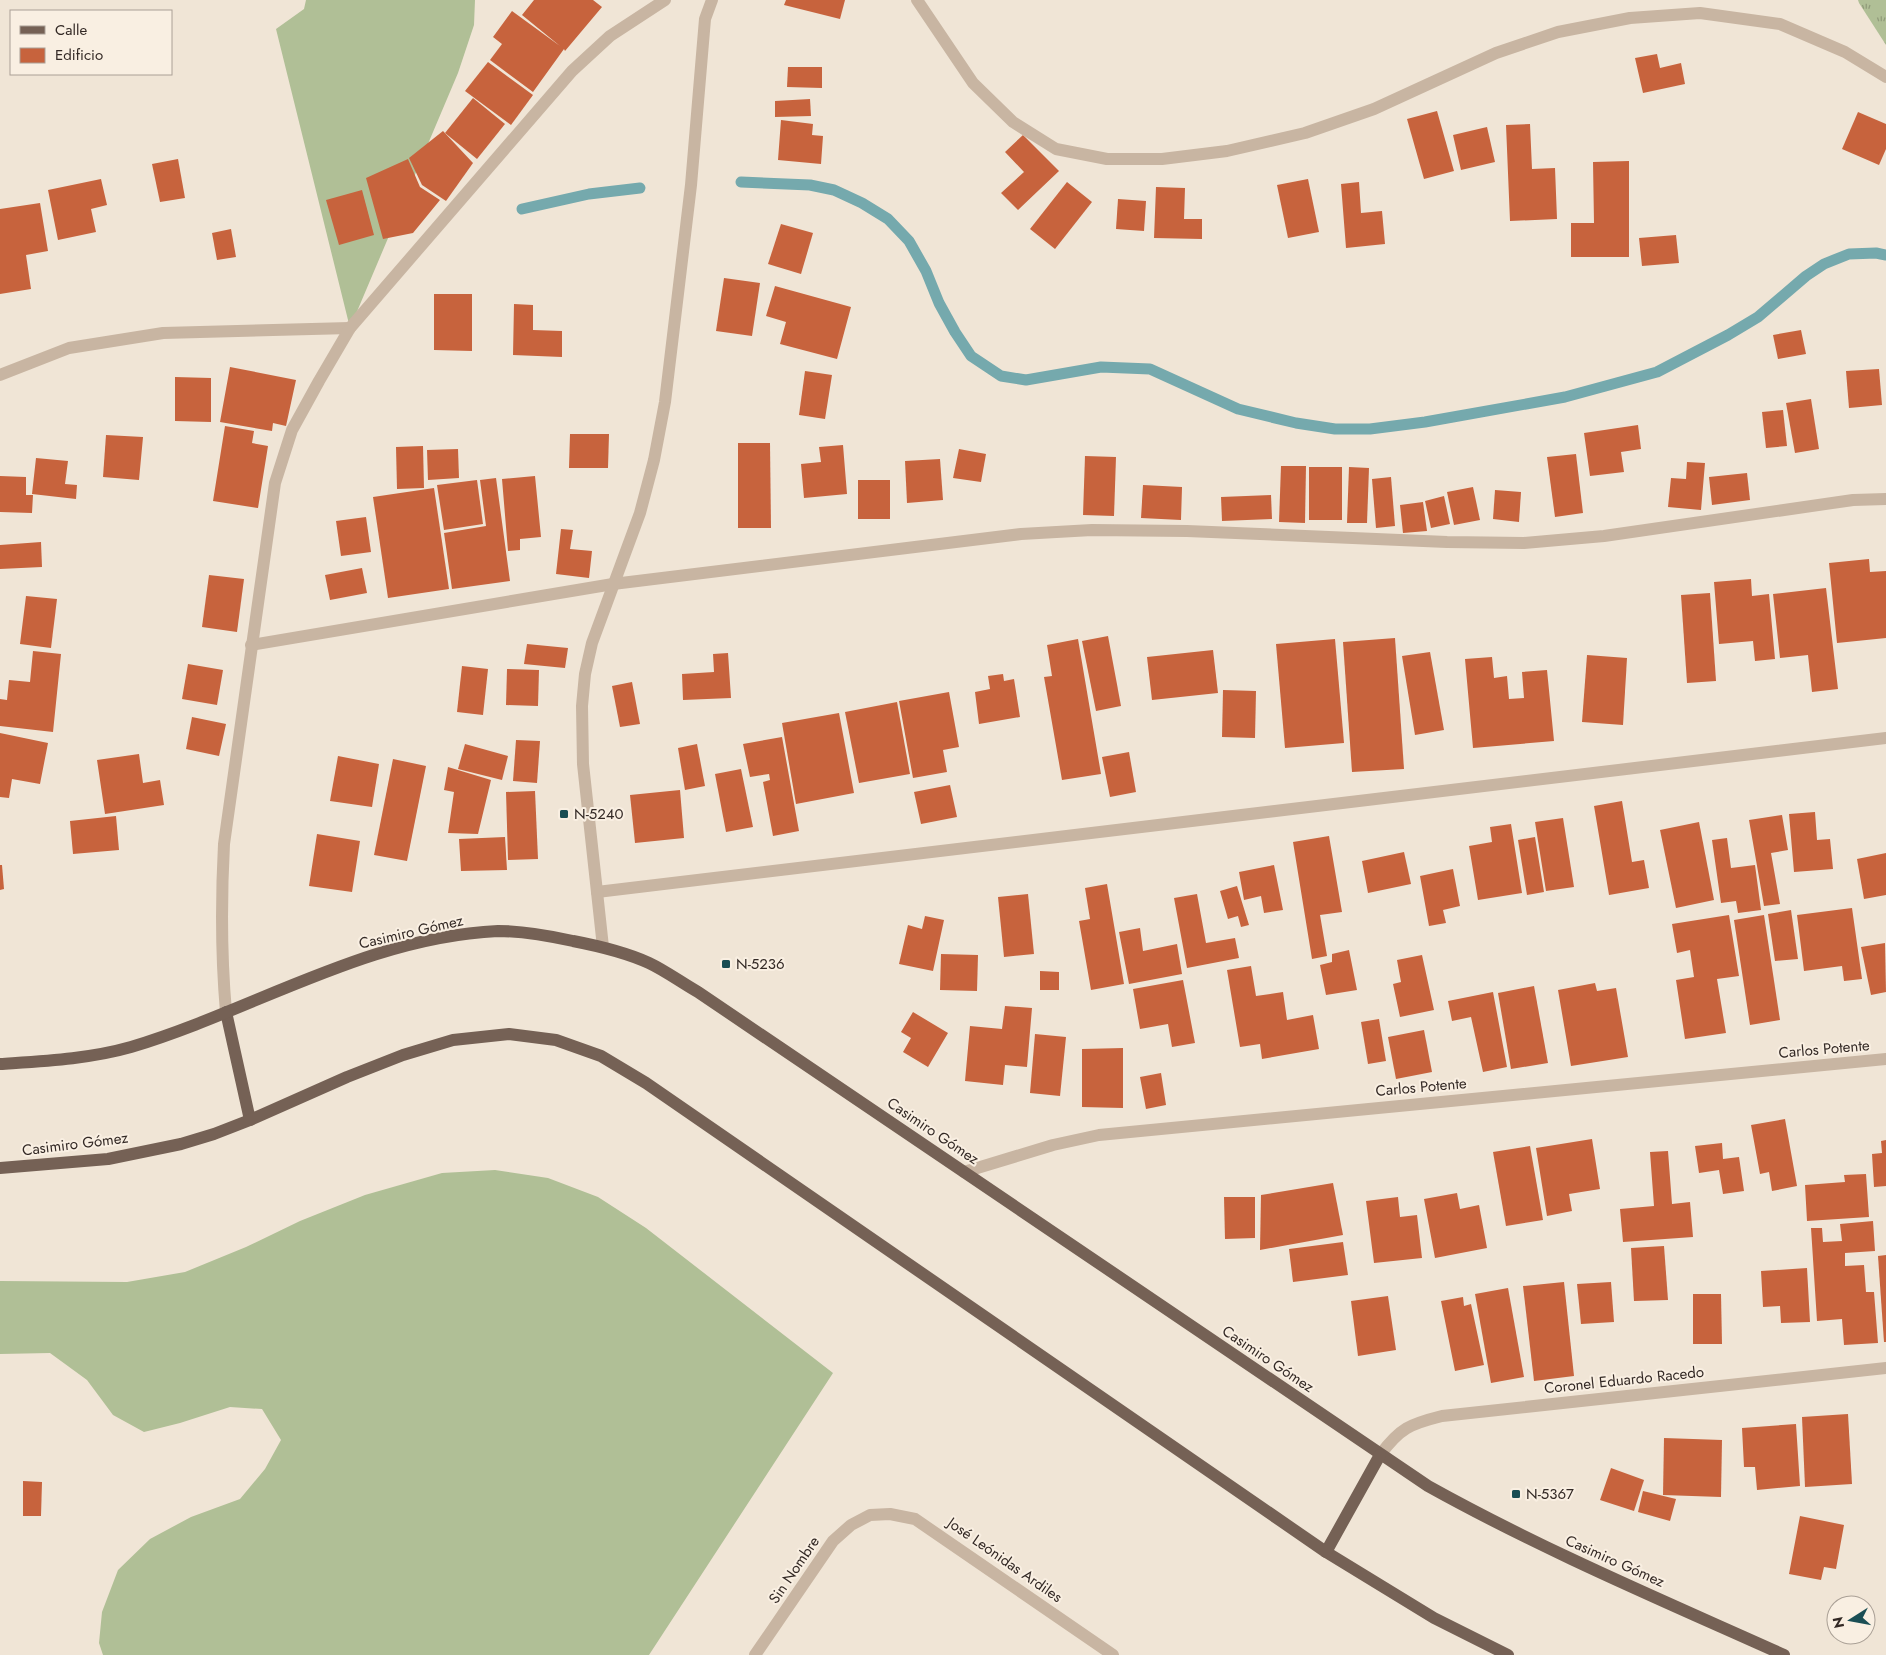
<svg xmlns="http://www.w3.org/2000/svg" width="1886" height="1655" font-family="Jost,sans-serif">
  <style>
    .grass { fill: #b0bf96 }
    .park { fill: url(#park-tufts) }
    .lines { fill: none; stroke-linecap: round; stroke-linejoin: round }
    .stream { stroke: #75a9ad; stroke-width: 11 }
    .building { fill: #c7633d }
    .service { stroke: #c8b5a2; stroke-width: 12 }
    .minor { stroke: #c8b5a2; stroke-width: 12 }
    .primary { stroke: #756155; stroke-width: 12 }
    .poi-dot { fill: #1a4e54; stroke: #f9efe2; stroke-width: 2 }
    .labels { text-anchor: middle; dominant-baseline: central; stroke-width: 4; stroke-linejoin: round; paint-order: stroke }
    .poi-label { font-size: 15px; fill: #332925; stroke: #f9efe2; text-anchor: start }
    .street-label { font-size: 15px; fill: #332925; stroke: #f9efe2 }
  </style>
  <defs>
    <pattern id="park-tufts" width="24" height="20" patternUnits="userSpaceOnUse" patternTransform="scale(1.25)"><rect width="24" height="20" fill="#b0bf96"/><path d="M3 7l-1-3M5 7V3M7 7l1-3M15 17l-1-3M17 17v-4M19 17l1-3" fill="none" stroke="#909b7a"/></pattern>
  </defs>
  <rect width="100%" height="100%" fill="#f0e5d6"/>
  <g class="grass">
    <path d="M306,0H475L474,25L458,73L350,328L276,29L304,9Z"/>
    <path d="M495,1170L548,1178L598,1197L646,1228L833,1373L649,1655H103L99,1643L102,1612L118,1570L150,1539L191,1517L240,1499L265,1469L281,1440L262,1409L230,1407L180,1423L144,1432L113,1415L87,1380L50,1353L0,1354V1281L127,1282L185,1272L246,1247L300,1221L365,1195L442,1173Z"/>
  </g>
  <path class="park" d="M1858,0H1886V45L1859,3Z"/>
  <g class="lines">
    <g class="stream">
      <path d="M741,182L810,185L834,190L862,203L888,219L909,241L926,271L939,303L955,332L971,356L1001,376L1026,380L1101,367L1150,369L1238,409L1296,423L1335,429H1370L1425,422L1565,397L1657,372L1728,335L1758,317L1806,276L1824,264L1849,254L1876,253L1886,255"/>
      <path d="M522,209L589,194L640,188"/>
    </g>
  </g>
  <g class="building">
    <path d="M534,0H593L602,7L565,51L564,49L533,92L490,60L502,44L493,37L512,11L560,46L522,15Z"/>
    <path d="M786,0H845L840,19L784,5Z"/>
    <path d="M1657,54L1660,68L1681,63L1685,84L1643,93L1635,58Z"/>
    <path d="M488,62L533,95L511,125L465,91Z"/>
    <path d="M788,67H822V88L787,87Z"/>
    <path d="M473,98L505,124L477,159L445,133Z"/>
    <path d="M810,99L811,116L775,117V101Z"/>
    <path d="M1437,111L1454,171L1424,179L1407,119Z"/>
    <path d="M1858,112L1886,124V149L1879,165L1842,149Z"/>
    <path d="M781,120L813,124L812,135L823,136L821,164L778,160Z"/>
    <path d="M1530,124L1532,169L1555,168L1557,219L1510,221L1506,125Z"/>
    <path d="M1487,127L1495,162L1461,170L1453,135Z"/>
    <path d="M443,131L473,163L446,201L422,185L409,158Z"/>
    <path d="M1023,135L1059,171L1018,210L1001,193L1024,172L1005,152Z"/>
    <path d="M178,159L185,198L160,202L152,164Z"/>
    <path d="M408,159L420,187L440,200L413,233L383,239L366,178Z"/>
    <path d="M1629,161V257H1571V223H1594L1593,162Z"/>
    <path d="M101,179L107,205L91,209L96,232L58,240L48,190Z"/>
    <path d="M1308,179L1319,232L1288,238L1277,185Z"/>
    <path d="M1067,182L1092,202L1055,249L1030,229Z"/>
    <path d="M1359,182L1361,213L1382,211L1385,244L1346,248L1341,184Z"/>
    <path d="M1156,187L1185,188L1184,219H1202V239L1154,238Z"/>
    <path d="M362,190L374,235L339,245L326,200Z"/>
    <path d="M1118,199L1146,201L1144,231L1116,229Z"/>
    <path d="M40,203L48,251L26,255L31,289L0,294V209Z"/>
    <path d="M781,224L813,233L801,274L768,264Z"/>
    <path d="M231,229L236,257L217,260L212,233Z"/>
    <path d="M1676,235L1679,263L1642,266L1639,238Z"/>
    <path d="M724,278L760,283L752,336L716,331Z"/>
    <path d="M775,286L851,307L837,359L780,344L786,322L766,316Z"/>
    <path d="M434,294H472V351L434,350Z"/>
    <path d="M514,304L533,305V330L562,331V357L513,355Z"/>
    <path d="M1801,330L1806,354L1778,359L1773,335Z"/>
    <path d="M230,367L296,380L286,426L273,423L272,431L220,422Z"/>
    <path d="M1879,369L1882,405L1849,408L1846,371Z"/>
    <path d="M805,371L832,375L825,419L799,415Z"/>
    <path d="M175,377L211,378V422L175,421Z"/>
    <path d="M1811,399L1819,449L1795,453L1786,403Z"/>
    <path d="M1783,410L1787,446L1766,448L1762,412Z"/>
    <path d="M1638,425L1641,449L1621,452L1624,472L1590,476L1584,433Z"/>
    <path d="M225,426L254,431L252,443L268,446L258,508L213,501Z"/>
    <path d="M570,434H609L608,468H569Z"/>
    <path d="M106,435L143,437L139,480L103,477Z"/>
    <path d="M738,443H770L771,528H738Z"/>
    <path d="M843,445L847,494L804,498L801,464L821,462L819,447Z"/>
    <path d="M423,446L424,488L397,489L396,447Z"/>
    <path d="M458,449L459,478L428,480L427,450Z"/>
    <path d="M959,449L986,454L981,482L953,478Z"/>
    <path d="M1576,454L1583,513L1555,517L1547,457Z"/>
    <path d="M1085,456L1116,457L1114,516L1083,515Z"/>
    <path d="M36,458L68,461L65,484L77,485L76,499L32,494Z"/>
    <path d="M940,459L943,500L907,503L905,461Z"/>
    <path d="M1687,462L1705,463L1701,510L1668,507L1671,478L1686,479Z"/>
    <path d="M1281,466H1306L1305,523L1279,522Z"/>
    <rect x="1309" y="467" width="33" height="53"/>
    <path d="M1349,467L1369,468L1367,523H1347Z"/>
    <path d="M1747,473L1750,500L1712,505L1709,477Z"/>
    <path d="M0,476L26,477V495H33L32,513L0,512Z"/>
    <path d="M535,476L541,537L520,539V550L508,551L502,479Z"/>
    <path d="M1391,477L1395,526L1376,528L1372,479Z"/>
    <path d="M496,478L510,581L452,589L444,533L486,526L480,480Z"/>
    <path d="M477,480L483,524L444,530L437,485Z"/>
    <rect x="858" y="480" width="32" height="39"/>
    <path d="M1143,485L1182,487L1181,520L1141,518Z"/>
    <path d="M1473,487L1480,520L1454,525L1447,492Z"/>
    <path d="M434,488L449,589L388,598L373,497Z"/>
    <path d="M1495,490L1521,492L1519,522L1493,519Z"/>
    <path d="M1271,495L1272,519L1222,521L1221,497Z"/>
    <path d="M1444,496L1450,524L1431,528L1425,501Z"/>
    <path d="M1423,502L1427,531L1403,533L1400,505Z"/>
    <path d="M366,517L371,552L341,556L336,521Z"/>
    <path d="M561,529L573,530L570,549L592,551L589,578L556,574Z"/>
    <path d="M41,542L42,567L0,569V545Z"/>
    <path d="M1869,559L1870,572L1886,571V638L1837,643L1829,563Z"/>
    <path d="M362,568L367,593L330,600L325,575Z"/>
    <path d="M209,575L244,579L237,632L202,627Z"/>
    <path d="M1751,579L1752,596L1769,594L1775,659L1755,661L1753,641L1719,644L1714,582Z"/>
    <path d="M1826,588L1838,689L1812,692L1808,655L1780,658L1773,594Z"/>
    <path d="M1710,593L1716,681L1687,683L1681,595Z"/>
    <path d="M26,596L57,599L51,648L20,644Z"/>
    <path d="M1108,636L1121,706L1096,711L1082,641Z"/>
    <path d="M1395,638L1404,769L1352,772L1343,642Z"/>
    <path d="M1078,639L1101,774L1062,780L1044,677L1052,676L1047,645Z"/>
    <path d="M1335,639L1344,743L1285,748L1276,644Z"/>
    <path d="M527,644L568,648L565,668L524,664Z"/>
    <path d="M1213,650L1218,693L1152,700L1147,657Z"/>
    <path d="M33,651L61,654L53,732L0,726V699L7,700L9,680L30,682Z"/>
    <path d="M1430,652L1444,730L1415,735L1402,656Z"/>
    <path d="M728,653L731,698L683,700L682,674L714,672L713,654Z"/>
    <path d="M1587,655L1627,658L1623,725L1582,722Z"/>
    <path d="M1492,657L1494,678L1507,676L1509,699L1524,698L1522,672L1547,670L1554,741L1473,748L1465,659Z"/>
    <path d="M188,664L223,670L217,705L182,699Z"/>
    <path d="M462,666L488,669L483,715L457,712Z"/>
    <path d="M507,669L539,670L538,706L506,705Z"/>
    <path d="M1003,674L1004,681L1014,679L1020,717L979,724L975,692L990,689L988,676Z"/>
    <path d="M632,682L640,724L620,727L612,686Z"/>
    <path d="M1223,690L1256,691L1255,738L1222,737Z"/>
    <path d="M949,692L959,747L943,750L947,772L913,778L899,701Z"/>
    <path d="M897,702L910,774L859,783L845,712Z"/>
    <path d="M839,713L854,793L796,804L782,723Z"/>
    <path d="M192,717L226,724L219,756L186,749Z"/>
    <path d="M0,733L48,743L40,784L12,779L9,798L0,797Z"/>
    <path d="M782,737L799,831L773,836L763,782L770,780L769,774L750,777L743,744Z"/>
    <path d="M516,740L540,741L537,783L513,781Z"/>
    <path d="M465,744L508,756L502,780L458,769Z"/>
    <path d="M697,744L705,786L685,790L678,748Z"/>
    <path d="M1129,752L1136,792L1110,797L1102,757Z"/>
    <path d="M139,754L143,783L160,780L164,805L105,814L97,760Z"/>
    <path d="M338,756L379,764L372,807L330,801Z"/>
    <path d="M393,759L426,766L407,861L374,855Z"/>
    <path d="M448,767L491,780L478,834L448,833L454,792L444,790Z"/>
    <path d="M741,769L753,827L726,832L715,774Z"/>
    <path d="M950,785L957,817L921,824L914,792Z"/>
    <path d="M680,790L684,838L635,843L630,795Z"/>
    <path d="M535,791L538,859L508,860L506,792Z"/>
    <path d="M1622,801L1632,862L1644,860L1649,888L1609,895L1594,806Z"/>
    <path d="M1815,812L1817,840L1830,839L1833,869L1794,872L1789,814Z"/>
    <path d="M1782,815L1788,850L1771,853L1780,904L1764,906L1749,820Z"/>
    <path d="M116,816L119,850L73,854L70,821Z"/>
    <path d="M1563,818L1574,887L1546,891L1535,822Z"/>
    <path d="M1699,822L1714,900L1676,908L1660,830Z"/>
    <path d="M1511,824L1522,893L1478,900L1469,846L1492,842L1490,827Z"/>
    <path d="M317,834L360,841L352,892L309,886Z"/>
    <path d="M1329,836L1342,912L1320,915L1327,956L1312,959L1293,842Z"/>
    <path d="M505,837L507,870L461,871L459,839Z"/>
    <path d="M1535,837L1544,892L1527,895L1518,840Z"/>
    <path d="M1727,838L1731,868L1755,865L1761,910L1738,913L1736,901L1721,903L1712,840Z"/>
    <path d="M1404,852L1411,884L1368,893L1362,861Z"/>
    <path d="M1886,853V895L1864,899L1857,859Z"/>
    <path d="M0,865H2L4,889L0,890Z"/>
    <path d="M1274,865L1283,910L1264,913L1261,896L1244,900L1239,872Z"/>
    <path d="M1453,869L1460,906L1443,910L1446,923L1429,926L1420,876Z"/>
    <path d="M1107,884L1124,984L1091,990L1079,921L1090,919L1085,888Z"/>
    <path d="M1237,886L1249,925L1241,927L1238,916L1228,919L1220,891Z"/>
    <path d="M1028,894L1034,954L1004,957L998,897Z"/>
    <path d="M1197,894L1206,943L1235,938L1239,958L1187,968L1174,898Z"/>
    <path d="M1852,908L1862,979L1844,981L1842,966L1804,971L1797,915Z"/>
    <path d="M1791,910L1798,959L1775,961L1768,914Z"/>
    <path d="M1729,915L1739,976L1717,979L1726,1033L1685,1039L1676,980L1694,977L1690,950L1677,953L1672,924Z"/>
    <path d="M1764,915L1780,1020L1750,1025L1734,920Z"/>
    <path d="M925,916L944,920L933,971L899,964L908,925L922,929Z"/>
    <path d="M1140,928L1143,951L1177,944L1182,974L1129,984L1119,932Z"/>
    <path d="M1885,943L1886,992L1871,995L1861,947Z"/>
    <path d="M1349,950L1357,990L1326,995L1320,965L1332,962V954Z"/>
    <path d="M941,954L978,955L977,991L940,990Z"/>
    <path d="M1422,955L1434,1010L1400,1017L1393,984L1401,982L1397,960Z"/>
    <path d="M1251,966L1256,996L1283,992L1287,1020L1313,1015L1319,1049L1262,1059L1260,1044L1240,1047L1227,970Z"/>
    <path d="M1040,971L1059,972V990H1040Z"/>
    <path d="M1183,980L1195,1043L1172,1047L1168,1024L1140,1029L1133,989Z"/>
    <path d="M1595,983L1597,991L1616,988L1628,1057L1571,1066L1558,990Z"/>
    <path d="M1534,986L1548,1063L1511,1069L1498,993Z"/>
    <path d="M1493,992L1507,1067L1483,1072L1471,1017L1452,1021L1448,1001Z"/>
    <path d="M1005,1006L1032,1008L1027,1067L1005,1065L1003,1085L965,1081L970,1026L1002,1029Z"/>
    <path d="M913,1012L948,1033L928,1067L903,1052L911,1038L901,1032Z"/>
    <path d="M1379,1019L1386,1061L1368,1064L1361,1022Z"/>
    <path d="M1424,1030L1432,1072L1396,1079L1388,1037Z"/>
    <path d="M1035,1034L1066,1037L1060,1096L1030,1093Z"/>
    <path d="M1123,1048V1108L1082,1107V1049Z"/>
    <path d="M1161,1073L1166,1105L1146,1109L1140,1077Z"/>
    <path d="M1785,1119L1797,1186L1772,1191L1769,1172L1760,1174L1751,1125Z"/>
    <path d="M1592,1139L1600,1189L1569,1194L1572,1211L1547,1216L1536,1148Z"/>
    <path d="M1886,1140V1186L1874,1187L1872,1154L1882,1153L1881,1141Z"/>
    <path d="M1722,1143L1723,1159L1739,1157L1744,1191L1723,1194L1719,1170L1699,1173L1695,1146Z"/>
    <path d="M1530,1146L1543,1220L1506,1226L1493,1152Z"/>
    <path d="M1668,1151L1672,1204L1690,1202L1693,1237L1623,1242L1620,1209L1654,1206L1650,1152Z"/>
    <path d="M1866,1174L1869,1217L1807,1221L1805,1185L1845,1182L1844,1175Z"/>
    <path d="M1333,1183L1343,1235L1260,1250L1261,1195Z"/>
    <path d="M1457,1193L1460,1209L1479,1205L1487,1248L1435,1258L1424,1199Z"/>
    <path d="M1224,1197H1255V1238L1225,1239Z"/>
    <path d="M1398,1197L1400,1217L1417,1215L1422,1258L1374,1263L1366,1201Z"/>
    <path d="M1873,1221L1875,1251L1845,1253V1266L1864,1265L1866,1292H1874L1878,1343L1844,1345L1842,1319L1817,1321L1811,1228H1822L1823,1242L1842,1241L1840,1224Z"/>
    <path d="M1343,1242L1348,1275L1293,1282L1289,1249Z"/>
    <path d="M1664,1246L1668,1300L1634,1301L1631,1248Z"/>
    <path d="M1886,1255V1342H1884L1878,1256Z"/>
    <path d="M1807,1268L1810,1322L1781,1323L1780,1306L1763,1307L1761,1271Z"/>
    <path d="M1564,1282L1574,1376L1534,1381L1523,1286Z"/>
    <path d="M1611,1282L1614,1322L1581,1324L1577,1284Z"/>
    <path d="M1508,1288L1524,1377L1491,1383L1475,1294Z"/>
    <path d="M1693,1294H1721L1722,1344H1693Z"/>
    <path d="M1388,1296L1396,1350L1358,1356L1351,1301Z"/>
    <path d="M1463,1297L1464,1306L1471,1304L1484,1365L1455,1371L1441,1301Z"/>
    <path d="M1848,1414L1852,1484L1805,1487L1802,1417Z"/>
    <path d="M1796,1424L1800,1486L1757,1490L1755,1467H1744L1742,1428Z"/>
    <path d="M1664,1438L1722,1440L1721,1497L1663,1495Z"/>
    <path d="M1611,1468L1644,1480L1634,1511L1600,1500Z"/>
    <path d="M23,1481L42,1482L41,1516H23Z"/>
    <path d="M1643,1491L1676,1499L1670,1521L1638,1512Z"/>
    <path d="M1800,1516L1844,1525L1836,1569L1824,1567L1821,1580L1789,1574Z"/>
  </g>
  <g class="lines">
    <g class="service">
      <path d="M917,0L973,83L1013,122L1056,149L1107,159H1162L1227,151L1305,133L1374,109L1496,53L1558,32L1630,18L1700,13L1780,24L1845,52L1886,77"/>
      <path d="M0,375L69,348L163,333L350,328"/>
      <path d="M251,645L613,584L1021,534L1092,530L1187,531L1447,542L1524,543L1604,536L1853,500L1886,499"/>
      <path d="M597,892L1886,738"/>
      <path d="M226,1012C221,955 221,901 224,844L275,483L292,430L319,381L350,328L572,71L610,36L665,0"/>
      <path d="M964,1172L1053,1145L1099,1135L1886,1059"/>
    </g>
    <g class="minor">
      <path d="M603,947L583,764L582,706L585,674L592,643L640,513L654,460L665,402L691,185L705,19L712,0"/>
      <path d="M1380,1455C1400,1428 1410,1424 1442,1416L1886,1368"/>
      <path d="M755,1655L833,1541L851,1525L870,1515L890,1514L915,1519L1113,1655"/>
    </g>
    <g class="primary">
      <path d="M226,1012L250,1120"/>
      <path d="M0,1064C44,1061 89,1059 131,1047C254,1010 367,937 498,931C521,931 550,936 573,941C599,946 625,952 649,963C666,971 682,983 698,992L1428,1486C1543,1550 1664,1601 1784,1655"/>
      <path d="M0,1168L108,1159L181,1144L214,1134L250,1120L347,1077L403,1055L453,1040L509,1034L556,1040L601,1056L646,1083L1326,1552L1434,1618L1508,1655"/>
      <path d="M1326,1552L1380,1455"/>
    </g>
  </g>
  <g class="poi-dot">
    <rect x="559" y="809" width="10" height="10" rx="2.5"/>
    <rect x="721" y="959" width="10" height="10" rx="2.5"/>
    <rect x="1511" y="1489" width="10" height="10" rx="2.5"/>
  </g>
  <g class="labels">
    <g class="poi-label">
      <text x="574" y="814">N-5240</text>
      <text x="736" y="964">N-5236</text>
      <text x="1526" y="1494">N-5367</text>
    </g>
    <g class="street-label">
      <text transform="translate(411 932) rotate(-13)">Casimiro Gómez</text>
      <text transform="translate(1824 1049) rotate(-5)">Carlos Potente</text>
      <text transform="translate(1421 1087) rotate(-5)">Carlos Potente</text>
      <text transform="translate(933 1131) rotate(34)">Casimiro Gómez</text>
      <text transform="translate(75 1144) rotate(-7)">Casimiro Gómez</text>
      <text transform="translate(1268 1359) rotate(34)">Casimiro Gómez</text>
      <text transform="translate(1624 1380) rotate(-6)">Coronel Eduardo Racedo</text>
      <text transform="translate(1005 1560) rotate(35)">José Leónidas Ardiles</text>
      <text transform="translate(1615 1561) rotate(24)">Casimiro Gómez</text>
      <text transform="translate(794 1570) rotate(-56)">Sin Nombre</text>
    </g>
  </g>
  <rect x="10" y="10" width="162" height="65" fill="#f9efe2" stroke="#aaa096"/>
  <rect x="20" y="26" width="25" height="8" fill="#756155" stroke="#aaa096"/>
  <text x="55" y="35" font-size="15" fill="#332925">Calle</text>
  <rect x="20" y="48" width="25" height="15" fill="#c7633d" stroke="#aaa096"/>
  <text x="55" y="60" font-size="15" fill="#332925">Edificio</text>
  <g transform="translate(1851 1620) rotate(259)"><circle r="24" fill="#f9efe2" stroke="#aaa096"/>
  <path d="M0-4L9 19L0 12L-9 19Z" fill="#1a4e54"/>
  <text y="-8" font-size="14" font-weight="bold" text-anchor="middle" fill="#332925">N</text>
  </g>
</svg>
